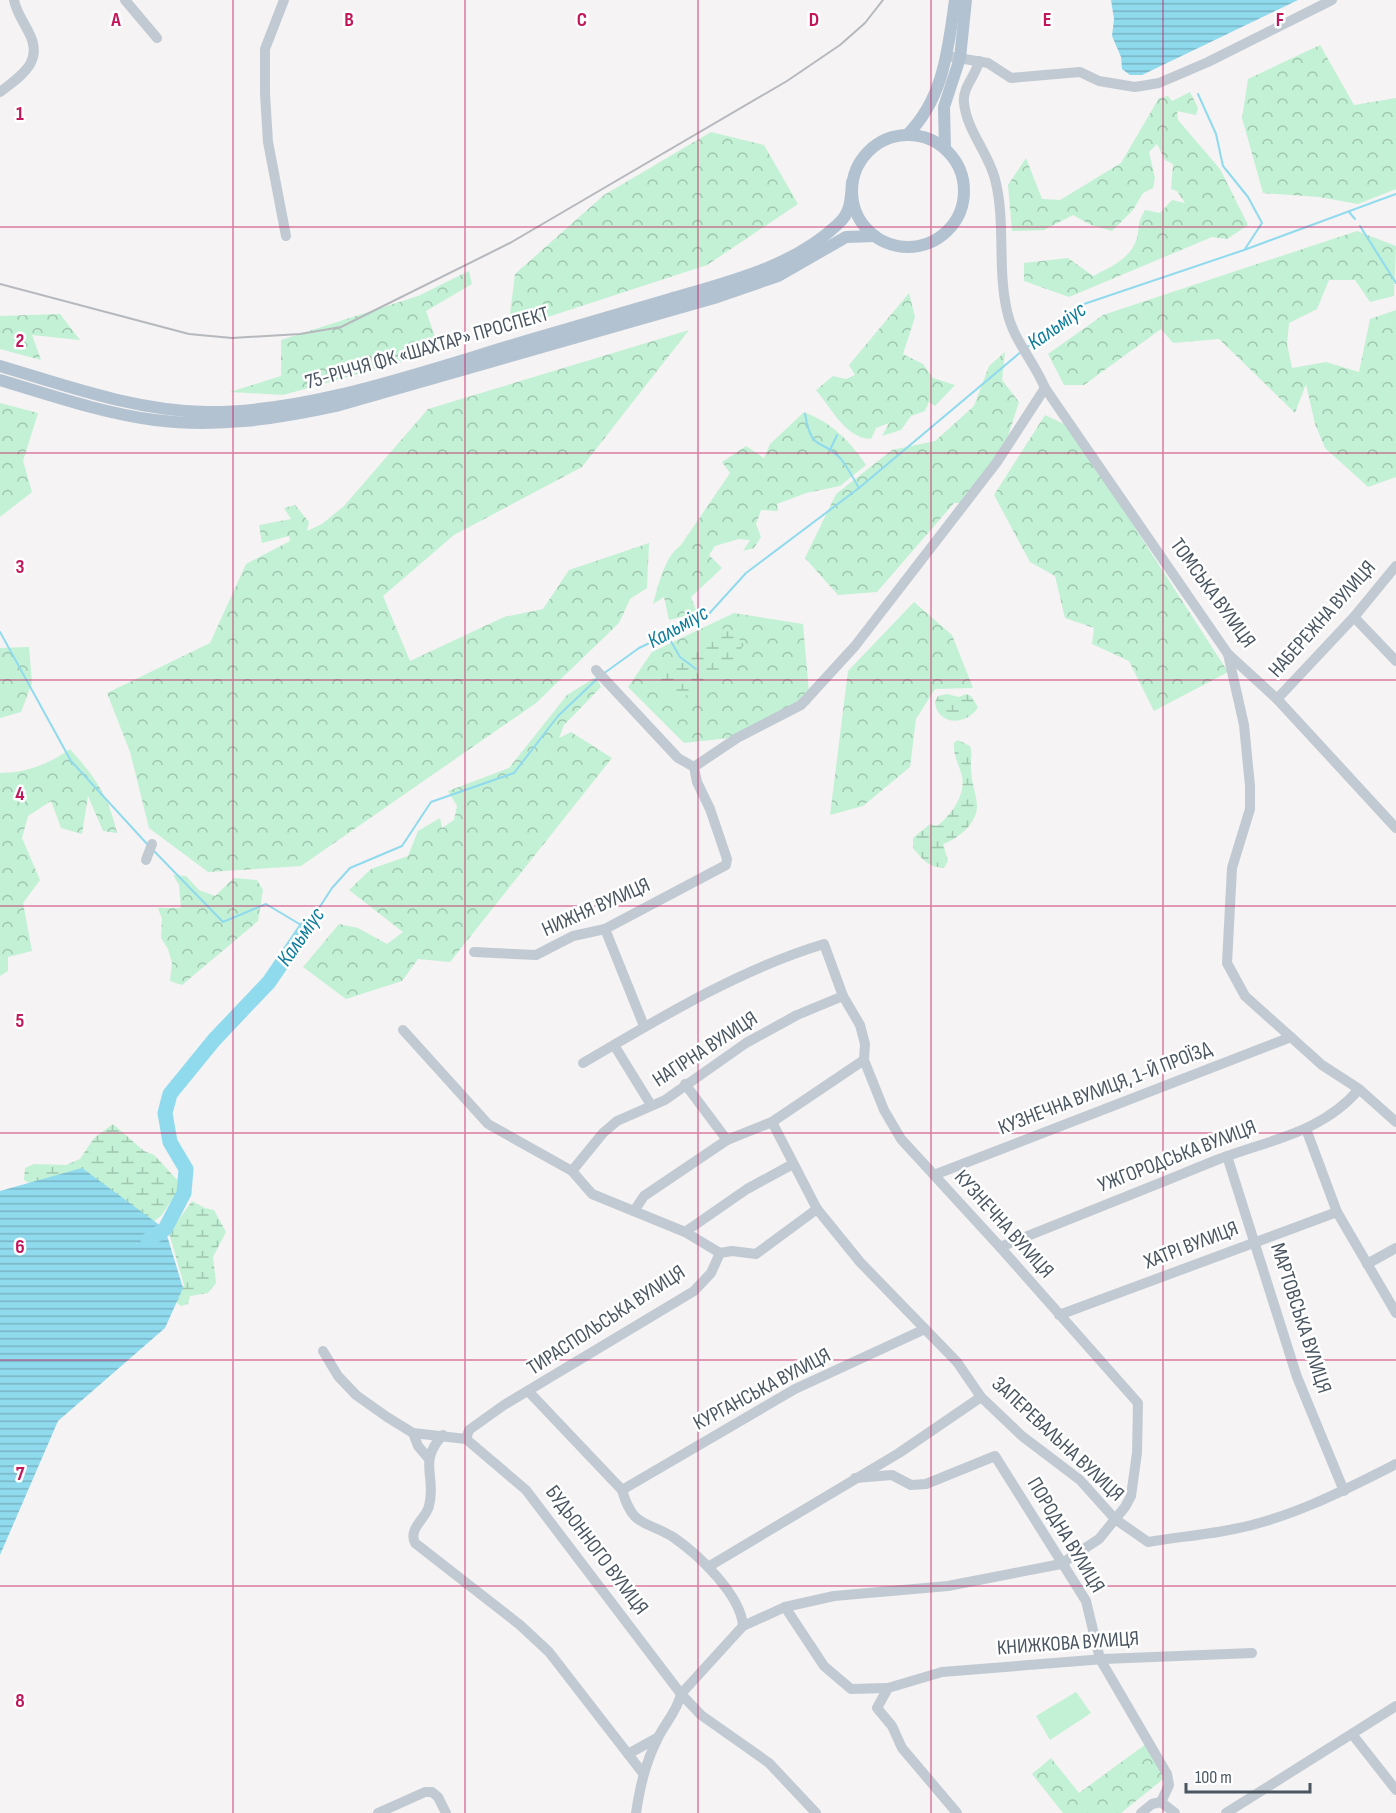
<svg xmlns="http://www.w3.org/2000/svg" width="1396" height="1813" font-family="'Sofia Sans Condensed',sans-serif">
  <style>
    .grass { fill: #c3f1d5 }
    .forest { fill: url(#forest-crowns) }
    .wetland { fill: url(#wetland-marsh) }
    .water { fill: url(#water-rules) }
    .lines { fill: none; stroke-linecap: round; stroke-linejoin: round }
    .stream { stroke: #90daee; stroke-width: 2 }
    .river { stroke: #90daee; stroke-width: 15 }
    .minor { stroke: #c1cad2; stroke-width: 10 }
    .major { stroke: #b3c2d1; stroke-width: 12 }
    .rail { stroke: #b5b8bd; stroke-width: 2 }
    .grid { fill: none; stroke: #c2185b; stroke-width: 1.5; stroke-opacity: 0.55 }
    .labels { text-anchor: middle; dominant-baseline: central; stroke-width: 5; stroke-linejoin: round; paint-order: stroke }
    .street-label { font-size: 21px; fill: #4a5661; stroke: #fff }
    .water-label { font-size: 22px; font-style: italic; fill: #0c7c9b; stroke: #fff }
    .grid-label { font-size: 20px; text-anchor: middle; font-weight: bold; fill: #c2185b; stroke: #fff; stroke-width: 5; stroke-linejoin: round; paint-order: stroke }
  </style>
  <defs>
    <pattern id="forest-crowns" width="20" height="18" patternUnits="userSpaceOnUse" patternTransform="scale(1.5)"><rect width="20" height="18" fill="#c3f1d5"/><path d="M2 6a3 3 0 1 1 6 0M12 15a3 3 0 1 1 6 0" fill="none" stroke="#a0c6b0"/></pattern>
    <pattern id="wetland-marsh" width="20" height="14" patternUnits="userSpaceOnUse" patternTransform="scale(1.5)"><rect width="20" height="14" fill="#c3f1d5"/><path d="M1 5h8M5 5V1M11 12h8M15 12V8" fill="none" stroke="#a0c6b0"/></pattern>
    <pattern id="water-rules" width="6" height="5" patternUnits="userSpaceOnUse" patternTransform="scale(1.5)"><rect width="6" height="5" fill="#90daee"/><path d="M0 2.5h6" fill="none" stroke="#78b4c4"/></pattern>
  </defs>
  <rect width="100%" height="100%" fill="#f5f3f3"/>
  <path class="grass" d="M1076,1692L1091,1713L1050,1740L1036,1716Z"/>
  <g class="forest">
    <path d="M1320,45L1354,105L1396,98V189L1358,204L1319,197L1263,193L1242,118L1248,79Z"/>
    <path d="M1190,92L1198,108L1196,115L1177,111L1178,120L1220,169L1248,225L1227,239L1212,237L1069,297L1024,281V263L1068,258L1093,276C1110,267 1131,259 1137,238C1140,225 1137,224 1145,210L1160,213L1172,200L1185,203L1177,191L1171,189L1173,164L1165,160L1157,144L1149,152L1155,178L1153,188L1143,193L1133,210L1112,231L1091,225L1073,215L1044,230L1012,231L1008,185L1026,158L1042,199L1060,200L1121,163L1159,98L1168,96L1172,101Z"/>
    <path d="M711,132L764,145L798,204L707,265L508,330L515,274L604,195Z"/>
    <path d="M1357,231L1396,246L1394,296L1370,302L1355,280H1329L1317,309L1289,323L1287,344L1292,368L1326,362L1359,372L1370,319L1396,310V477L1368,487L1325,448L1315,424L1306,384L1295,413L1219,339L1173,343L1161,329L1084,385H1064L1048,354L1103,315Z"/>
    <path d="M469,271L472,284L426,311L440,351L283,395L230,392L281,376V340L418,296Z"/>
    <path d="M909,293L915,317L903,354L923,364L933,378L955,385L935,406L929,402L925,411L911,416L901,430L882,436L889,423L876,428L871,439C845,438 832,409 816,390L833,376L846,379L855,375L849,365Z"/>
    <path d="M60,314L80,340L32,335L41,360L0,349V316Z"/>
    <path d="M689,330L582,467L454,535L383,596L410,661L504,617L543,609L569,570L649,543L647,588L630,599L619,623L536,703L301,866L208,872L149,828L130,752L107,693L210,643L246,564L290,541L289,536L262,543L259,525L291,519L284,508L295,505L309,522L307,531L322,524L344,506L428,409Z"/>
    <path d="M1005,352L1002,380L1019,402L1005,445L962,503H954L877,592L838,595L805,558L836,494L892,450L935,441L974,406L989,366Z"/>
    <path d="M0,403L38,413L23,461L32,492L0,517Z"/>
    <path d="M804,412C832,423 850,441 866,465L840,486L806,493L777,504L778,511L761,510L756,524L761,537L754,548L743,551L750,540L739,539L715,546L709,555L722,568L691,597L697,613L669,620L664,597L653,604C659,584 664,557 681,545L730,473L722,462L746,446L764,458L770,444Z"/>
    <path d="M1045,415L1070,427L1228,672L1154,711L1129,661L1092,644L1094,628L1065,618L1055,576L1030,562L994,495Z"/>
    <path d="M914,602L952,635L973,688L935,689L916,719L910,767L863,806L830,815L848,671Z"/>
    <path d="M734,613L803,624L810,704L729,738L684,743L628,687L652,652Z"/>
    <path d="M29,647L32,683L21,712L0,718V648Z"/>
    <path d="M596,677L601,687L564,725L559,738L571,732L612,758L450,962L418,959L402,981L346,999L303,967L339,924L358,928L387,944L403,932L349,890L371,869L408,856L418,831L440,818L442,828L454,820L457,806L448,791L509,768L567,695Z"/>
    <path d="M70,749C95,777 109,797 117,833L103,831L88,796L82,834L61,828L51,801L28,816L22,838L40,880L23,903L32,951L8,957V971L0,976V773C25,773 50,764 70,749Z"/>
    <path d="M173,875L186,876L199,890L215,896L234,878L257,880L263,890L258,921L182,985L170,981L172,963L168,949L161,938L162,919L158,908H181L179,885Z"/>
    <path d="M1146,1744L1167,1776L1121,1813H1063L1032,1774L1051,1758L1079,1793Z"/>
  </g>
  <g class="wetland">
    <path d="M728,626L744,645C725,670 709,691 677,698L647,677Z"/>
    <path d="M947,694L959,697L966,694L971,696L978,707C967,726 937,726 935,702L938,696Z"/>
    <path d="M958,740L970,746C973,755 970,760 971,769C971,782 977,795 977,807C976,825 957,839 943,844L948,861L944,868C928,867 923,860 913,848V838L930,824L937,826C951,815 966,795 962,776C959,764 953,757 954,743Z"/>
    <path d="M113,1124L144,1151L154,1155L182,1185L161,1216L145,1228L41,1190L24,1180L25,1168L34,1164L66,1165L80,1159L94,1138Z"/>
    <path d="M192,1201L205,1208L214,1210L226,1232L213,1257L216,1283L208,1293L190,1296L188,1304L181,1306L173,1300L184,1285L169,1233Z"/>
  </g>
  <g class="water">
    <path d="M1111,0H1298L1142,75H1130L1122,69L1121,57L1112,36L1114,19Z"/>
    <path d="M82,1168L165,1229L183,1288L165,1328L58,1421L0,1555V1191Z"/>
  </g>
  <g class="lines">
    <g class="stream">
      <path d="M1198,94L1216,134L1223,166L1248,197L1262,223L1245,249"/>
      <path d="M1349,212L1355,219"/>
      <path d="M1360,226L1396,283"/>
      <path d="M1026,348L1084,304L1244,250L1396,194"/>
      <path d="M805,414C812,454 821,437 841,459C848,468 853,478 859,488"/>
      <path d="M830,450L837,435"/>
      <path d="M0,632L71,761L148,845"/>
      <path d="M666,633L680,657L696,669"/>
      <path d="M603,674L639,648L707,616L746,573L859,488L1022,351"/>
      <path d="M154,851L223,922L266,904L306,928L332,888L350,868L402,846L431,802L514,773L558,716L599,677"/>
    </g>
    <path class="river" d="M148,1240L165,1229L184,1193L186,1169L170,1142L165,1113L170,1094L214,1040L269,982L306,928"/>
    <g class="minor">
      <path d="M125,0L157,38"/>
      <path d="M284,0L265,49V94L268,142L286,236"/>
      <path d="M947,56L988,63L1011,78L1080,72L1099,81L1135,87L1159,83L1208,62L1332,0"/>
      <path d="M979,61C976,76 962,87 964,103C967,131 988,152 995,179C1006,221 997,268 1007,311C1013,340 1034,361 1045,388L1228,654L1277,699L1396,828"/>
      <path d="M0,92C22,75 45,61 28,31C23,21 16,11 14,0"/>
      <path d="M1354,617L1396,661"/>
      <path d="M1228,654L1244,725L1250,786V809L1232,868L1227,963L1245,996L1322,1065L1359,1089L1396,1122"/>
      <path d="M1277,699L1354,617L1396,566"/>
      <path d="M694,767L737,738L801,705L855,646L997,462L1045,388"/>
      <path d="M146,860L152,844"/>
      <path d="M605,929L644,1026"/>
      <path d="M474,952L536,955L573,936L605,929L726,865L727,859L710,809L697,782L694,767L678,758L596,670"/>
      <path d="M403,1030L488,1124L572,1171L592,1194L685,1232L720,1253"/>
      <path d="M614,1045L651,1105"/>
      <path d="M583,1063C660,1018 738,970 824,944L843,996L860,1025L865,1044L864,1060L884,1110L901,1139L1000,1247L1138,1403L1137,1453L1131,1496L1125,1507L1099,1539L1061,1564L948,1586L834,1596L785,1607L743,1626L681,1694C677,1712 664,1724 657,1740C645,1764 640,1787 636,1813"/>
      <path d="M685,1084L727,1140"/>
      <path d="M772,1122L817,1209L860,1262L957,1362L981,1397L1022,1436L1080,1480L1115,1519L1148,1542C1176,1537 1206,1535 1234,1529C1291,1518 1345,1490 1396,1464"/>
      <path d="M1306,1129L1337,1212L1396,1313"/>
      <path d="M1227,1156L1297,1377L1344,1491"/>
      <path d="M572,1171L603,1133L617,1121L665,1100L746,1043L797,1015L843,996"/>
      <path d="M934,1175L1291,1037"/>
      <path d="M634,1211L644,1196L727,1140L772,1122L864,1060"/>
      <path d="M685,1232L747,1189L793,1164"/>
      <path d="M1000,1247C1072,1218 1143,1190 1214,1161C1265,1141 1323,1133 1359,1089"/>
      <path d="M1367,1264L1396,1248"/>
      <path d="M1059,1315L1337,1212"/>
      <path d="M323,1351L338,1376L356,1395L387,1417L413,1433L466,1439L526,1490L681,1694L701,1715L769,1763L816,1813"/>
      <path d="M529,1392L622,1490C633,1528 645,1520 673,1537C698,1554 741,1595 743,1626"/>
      <path d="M413,1433L418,1446L429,1459"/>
      <path d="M443,1435C417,1462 437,1476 429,1506C426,1519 408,1528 415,1543L520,1625L549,1652L642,1772"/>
      <path d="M466,1439L469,1430L504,1405L694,1291L711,1273L720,1253L732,1251L756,1254L817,1209"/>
      <path d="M855,1478L892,1475L911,1485L926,1484L995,1456L1086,1601L1100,1659L1167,1774L1169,1785L1161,1802"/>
      <path d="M622,1490L795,1389L925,1329"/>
      <path d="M708,1567L899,1453L981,1397"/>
      <path d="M785,1607L824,1666L851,1689L888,1688L877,1708L892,1726L902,1748L957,1813"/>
      <path d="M888,1688L942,1672L1104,1659L1252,1653"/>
      <path d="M1352,1734L1396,1790"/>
      <path d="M628,1754L657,1738"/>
      <path d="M1161,1802L1175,1813"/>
      <path d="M378,1813L425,1792H432L438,1797L446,1813"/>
      <path d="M1141,1813L1152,1804L1161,1802"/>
      <path d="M1226,1813L1396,1706"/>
    </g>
    <g class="major">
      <path d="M907,135C944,98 948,49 955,0"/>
      <circle cx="908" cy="191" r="56"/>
      <path d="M945,149L944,107L960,58L966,0"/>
      <path d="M0,366C67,386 136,411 207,412C317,413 444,364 550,334C590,322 630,311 670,299C728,282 793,267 838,224C851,213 851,198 852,182"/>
      <path d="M0,380C50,395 102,413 155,420C216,428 277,419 336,406L714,298L778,276L846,237L875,236"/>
    </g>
    <path class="rail" d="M0,284L189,334L232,338L300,334L341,327L510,243L787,81L840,45L865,23L883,0"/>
  </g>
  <path class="grid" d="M233,0V1813M465,0V1813M698,0V1813M931,0V1813M1163,0V1813M0,227H1396M0,453H1396M0,680H1396M0,906H1396M0,1133H1396M0,1360H1396M0,1586H1396"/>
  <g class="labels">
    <g class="street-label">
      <text transform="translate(427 348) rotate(-16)">75-РІЧЧЯ ФК «ШАХТАР» ПРОСПЕКТ</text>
      <text transform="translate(1213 593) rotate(54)">ТОМСЬКА ВУЛИЦЯ</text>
      <text transform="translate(1322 619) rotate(-48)">НАБЕРЕЖНА ВУЛИЦЯ</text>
      <text transform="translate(596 907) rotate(-24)">НИЖНЯ ВУЛИЦЯ</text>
      <text transform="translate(705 1049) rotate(-33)">НАГІРНА ВУЛИЦЯ</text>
      <text transform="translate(1105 1088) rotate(-21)">КУЗНЕЧНА ВУЛИЦЯ, 1-Й ПРОЇЗД</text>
      <text transform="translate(1177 1156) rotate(-21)">УЖГОРОДСЬКА ВУЛИЦЯ</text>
      <text transform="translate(1004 1224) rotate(48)">КУЗНЕЧНА ВУЛИЦЯ</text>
      <text transform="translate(1191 1245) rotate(-21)">ХАТРІ ВУЛИЦЯ</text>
      <text transform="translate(1301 1318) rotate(72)">МАРТОВСЬКА ВУЛИЦЯ</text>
      <text transform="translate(606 1320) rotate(-33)">ТИРАСПОЛЬСЬКА ВУЛИЦЯ</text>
      <text transform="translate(762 1389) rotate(-28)">КУРГАНСЬКА ВУЛИЦЯ</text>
      <text transform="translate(1058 1439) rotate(43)">ЗАПЕРЕВАЛЬНА ВУЛИЦЯ</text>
      <text transform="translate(1066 1535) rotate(59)">ПОРОДНА ВУЛИЦЯ</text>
      <text transform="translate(597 1550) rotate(53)">БУДЬОННОГО ВУЛИЦЯ</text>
      <text transform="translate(1068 1643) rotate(-4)">КНИЖКОВА ВУЛИЦЯ</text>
    </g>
    <g class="water-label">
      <text transform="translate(1057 326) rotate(-35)">Кальміус</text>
      <text transform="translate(678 627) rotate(-29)">Кальміус</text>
      <text transform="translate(301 937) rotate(-55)">Кальміус</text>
    </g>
  </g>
  <g class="grid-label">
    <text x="116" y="26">A</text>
    <text x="349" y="26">B</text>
    <text x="582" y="26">C</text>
    <text x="814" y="26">D</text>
    <text x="1047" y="26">E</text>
    <text x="1280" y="26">F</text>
    <text x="20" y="120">1</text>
    <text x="20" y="347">2</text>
    <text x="20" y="573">3</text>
    <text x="20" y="800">4</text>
    <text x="20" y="1027">5</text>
    <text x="20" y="1253">6</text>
    <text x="20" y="1480">7</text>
    <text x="20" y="1707">8</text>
  </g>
  <path d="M1186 1783v9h124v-9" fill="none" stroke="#4a5661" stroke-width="3"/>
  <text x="1195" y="1783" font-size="18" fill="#4a5661" stroke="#ffffff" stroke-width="4.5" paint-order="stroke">100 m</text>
</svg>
